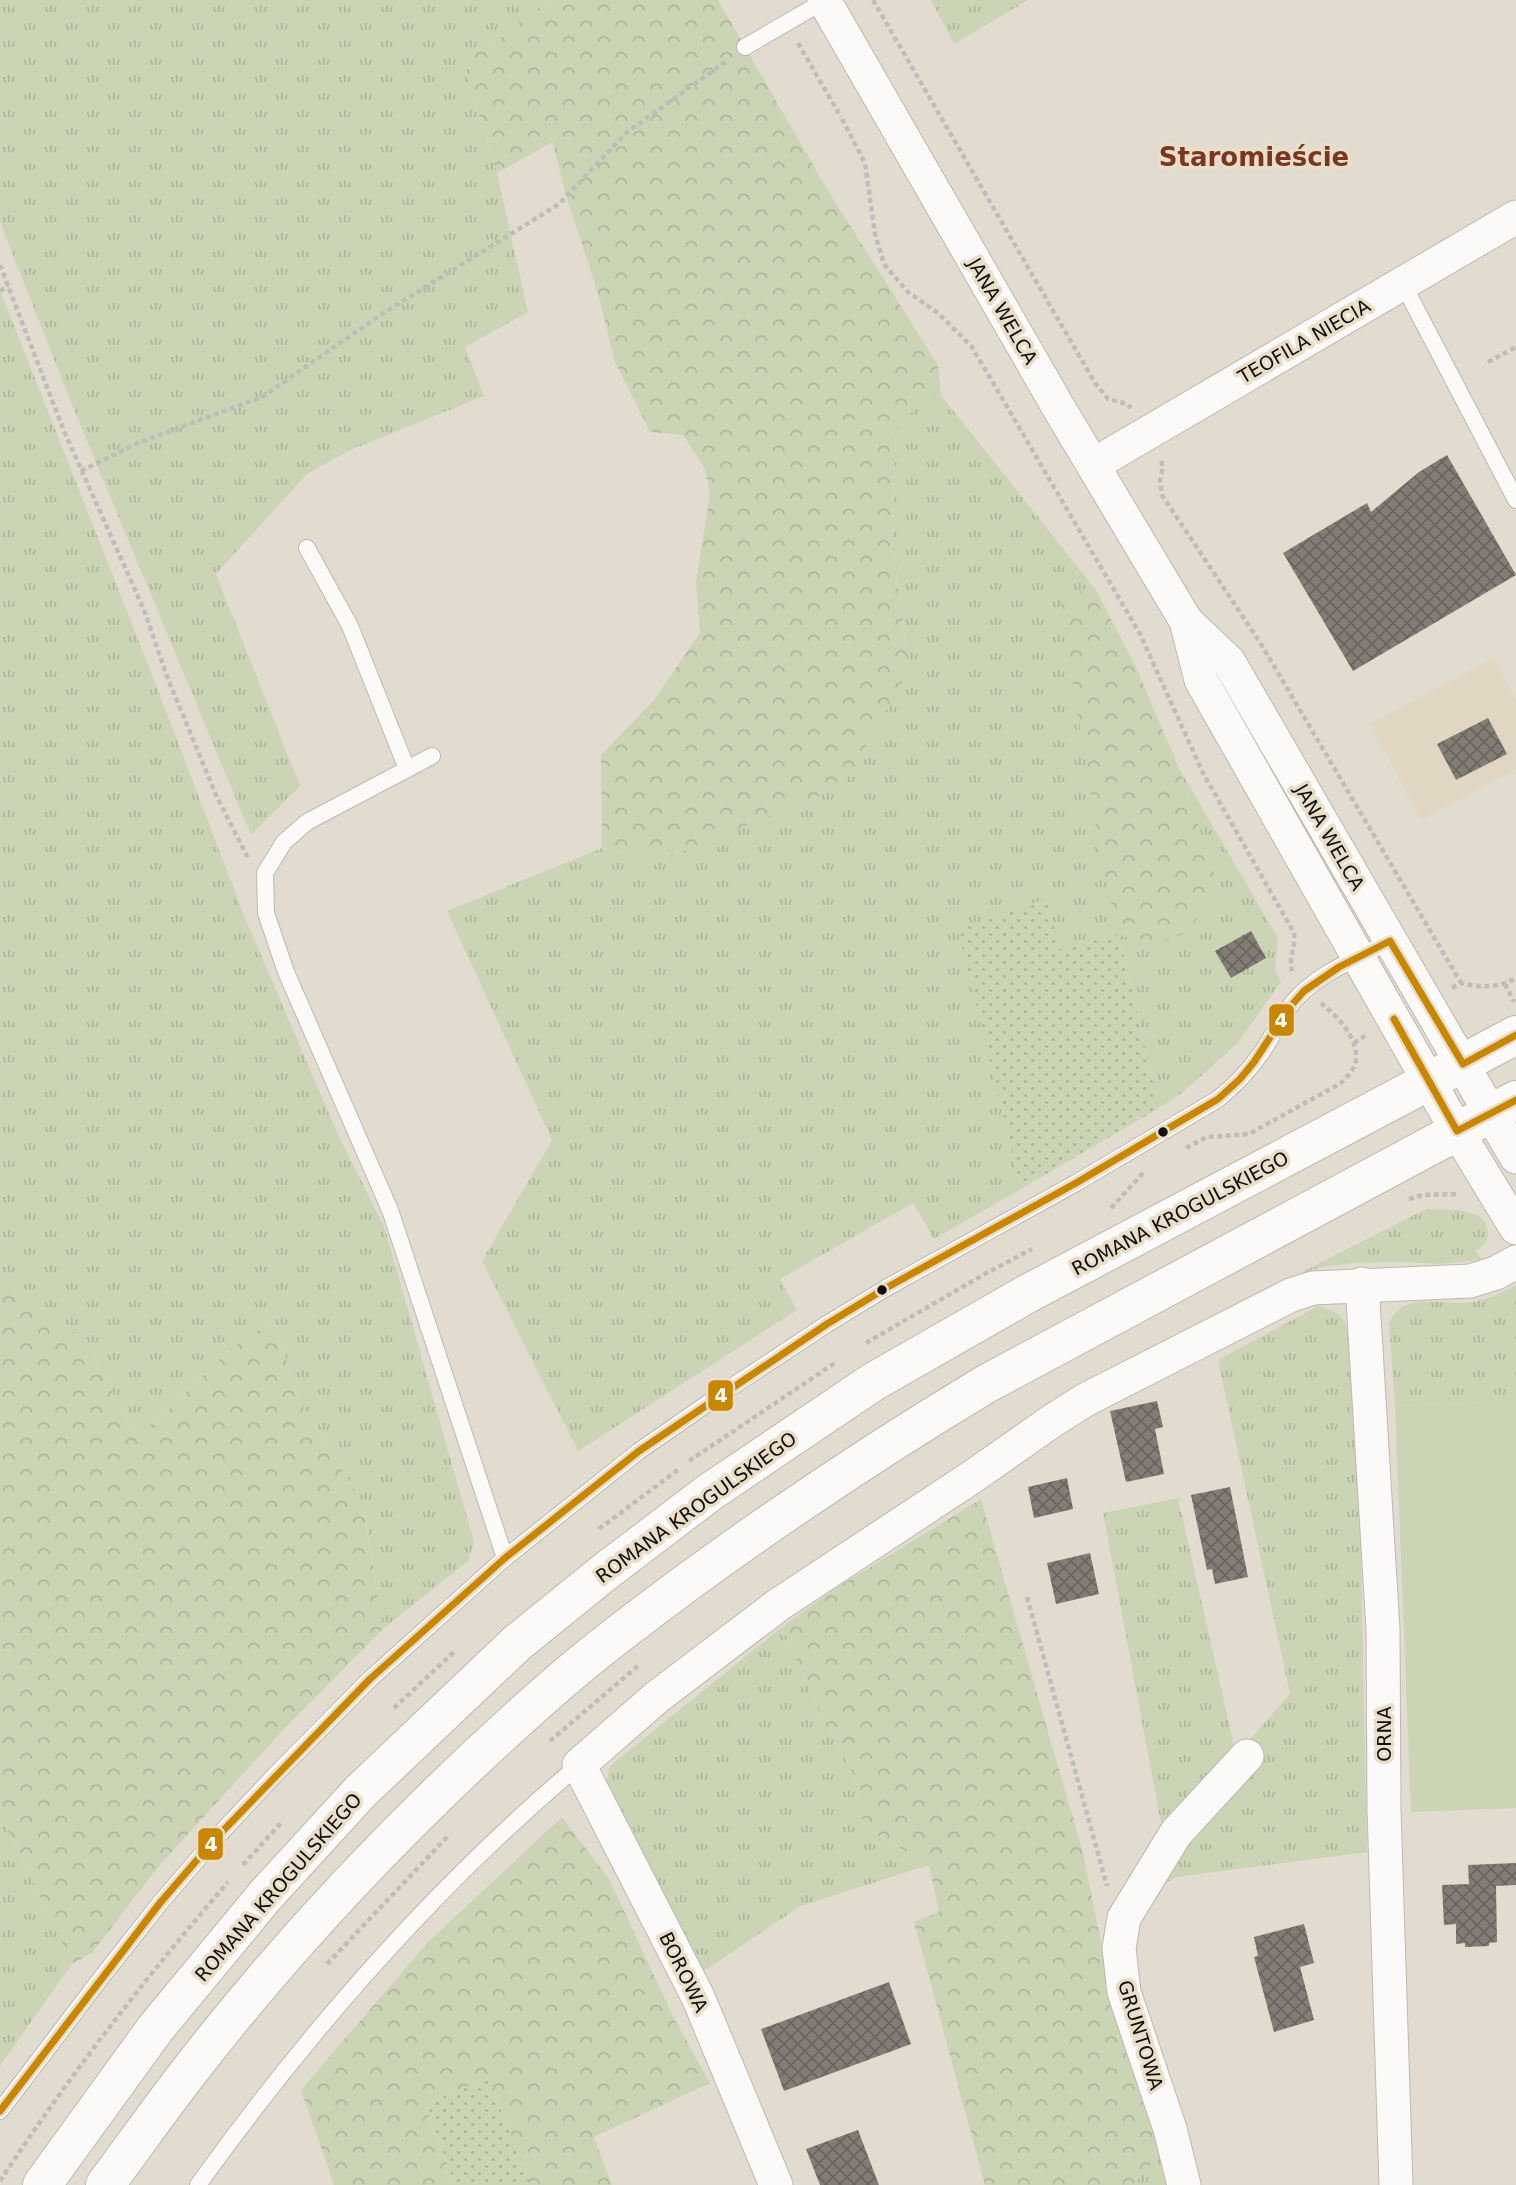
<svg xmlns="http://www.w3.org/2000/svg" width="1516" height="2185" font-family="'DejaVu Sans',sans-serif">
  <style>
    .built { fill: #e1d6c2 }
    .grass { fill: url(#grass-tufts) }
    .forest { fill: url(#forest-crowns) }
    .park { fill: #cbd5b6 }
    .garden { fill: url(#garden-dots) }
    .building { fill: url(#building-cross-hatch) }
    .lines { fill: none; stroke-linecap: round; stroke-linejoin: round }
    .service-casing { stroke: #bdb8af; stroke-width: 18 }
    .minor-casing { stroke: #bdb8af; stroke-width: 35 }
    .secondary-casing { stroke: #bdb8af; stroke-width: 40 }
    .path { stroke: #bfbdb8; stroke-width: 4.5; stroke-dasharray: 5 3.5; stroke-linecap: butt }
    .service { stroke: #fbfaf8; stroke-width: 16 }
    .minor { stroke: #fbfaf8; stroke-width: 33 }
    .secondary { stroke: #fbfaf8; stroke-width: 38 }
    .bus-1-casing { stroke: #e9dec9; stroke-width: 12 }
    .bus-1 { stroke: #c98701; stroke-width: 7 }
    .bus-dot { fill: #110d07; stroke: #e9dec9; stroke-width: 2.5 }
    .labels { text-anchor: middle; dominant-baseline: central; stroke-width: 7; stroke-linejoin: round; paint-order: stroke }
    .street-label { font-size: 19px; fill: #110d07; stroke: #e9dec9 }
    .district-label { font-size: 26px; font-weight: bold; fill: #7a3621; stroke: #e9dec9 }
    .line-badge { stroke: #e9dec9; stroke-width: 2.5 }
    .badge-label { font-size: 19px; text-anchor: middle; font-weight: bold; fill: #fff }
  </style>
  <defs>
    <pattern id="grass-tufts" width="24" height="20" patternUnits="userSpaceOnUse" patternTransform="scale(1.75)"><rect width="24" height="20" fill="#cbd5b6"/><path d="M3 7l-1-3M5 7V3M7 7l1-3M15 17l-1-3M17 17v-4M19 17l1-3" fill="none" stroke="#adb69b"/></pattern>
    <pattern id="forest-crowns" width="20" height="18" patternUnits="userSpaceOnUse" patternTransform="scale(1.75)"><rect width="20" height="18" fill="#cbd5b6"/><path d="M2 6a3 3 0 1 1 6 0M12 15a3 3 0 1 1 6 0" fill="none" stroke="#adb69b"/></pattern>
    <pattern id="garden-dots" width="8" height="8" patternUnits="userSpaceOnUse" patternTransform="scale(1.75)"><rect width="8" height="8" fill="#cbd5b6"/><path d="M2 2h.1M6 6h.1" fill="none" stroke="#adb69b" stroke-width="1.8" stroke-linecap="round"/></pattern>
    <pattern id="building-cross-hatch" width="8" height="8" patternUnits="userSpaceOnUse" patternTransform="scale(1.75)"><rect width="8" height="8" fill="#827c75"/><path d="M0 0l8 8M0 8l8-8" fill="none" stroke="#69645e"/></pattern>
  </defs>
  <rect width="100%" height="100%" fill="#e2dcd0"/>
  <path class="built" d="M1494,658L1516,700V769L1421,820L1370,724Z"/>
  <g class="grass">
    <path d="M0,0H555L531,12L492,45L471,52L466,73L497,173L528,312L465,347L484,396L348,451L307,474L216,574L300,786L251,835L72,405L0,222Z"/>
    <path d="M931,0H1028L954,44Z"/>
    <path d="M0,290L153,677L245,918L336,1130L385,1229L474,1542L468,1561L383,1629L363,1503L299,1400L273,1320L228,1351L137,1440L87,1342L0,1278Z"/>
    <path d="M941,395L1096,590L1073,592L1219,888L1179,768L1278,938L1275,969L1281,982L1237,1044L1183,1092L1159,1108L1119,935L1058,950L1048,899L959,930L1021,1189L934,1239L913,1203L780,1279L797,1310L578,1451L482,1261L552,1140L447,911L602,848L664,859L732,829L909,671L892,541L896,420Z"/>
    <path d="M1428,1209C1446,1210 1486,1206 1488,1232C1489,1241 1483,1246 1476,1250L1481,1260L1439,1264L1403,1262L1356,1263L1328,1266L1300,1273L1420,1212Z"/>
    <path d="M1516,1285V1401L1395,1406L1389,1323C1403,1292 1436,1304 1463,1303C1482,1302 1501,1294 1516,1285Z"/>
    <path d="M1318,1306C1327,1309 1336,1311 1342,1318C1353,1331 1356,1391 1358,1410L1367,1852L1176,1877L1148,1893L1256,1761L1250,1739L1290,1694L1218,1360Z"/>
    <path d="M1178,1498L1236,1754L1163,1834L1103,1513Z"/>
    <path d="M782,1627L823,1720L853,1774L864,1827L929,1865L801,1906L695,1977L605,1788L610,1766Z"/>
    <path d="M0,1812L72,1964L0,2066Z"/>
    <path d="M1157,2143L1169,2185H1133L1150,2167Z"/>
  </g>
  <g class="forest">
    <path d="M555,0H718L827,189L938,365L941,395L896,421L892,541L909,671L843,786L664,859L602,848L601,755L654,700L700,633L696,581L710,494L705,469L683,435L650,432L614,360L599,297L564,189L553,142L497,173L466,73L471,52L492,45L531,12Z"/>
    <path d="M1096,590L1135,665L1179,768L1219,887L1210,904L1184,934L1153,943L1119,935L1101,861L1060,601L1073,592Z"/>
    <path d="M0,1278L87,1342L137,1440L228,1351L273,1320L299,1400L363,1503L383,1629L282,1731L158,1867L92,1953L72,1964L0,1812Z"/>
    <path d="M981,1499L1083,1853L1114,2007L1157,2143L1150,2167L1133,2185H985L914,1922L939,1912L929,1865L864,1827L853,1774L823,1720L782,1627L836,1588Z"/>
    <path d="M562,1817L609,1879L673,2016L710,2083L594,2137L612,2185H531L488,2078L425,2104L455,2185H334L301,2090L428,1942Z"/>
  </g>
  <path class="park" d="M1516,1401V1808L1411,1812L1395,1406Z"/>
  <g class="garden">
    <path d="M1048,898L1059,949L1119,935L1159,1108L1021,1189L958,930Z"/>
    <path d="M488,2078L531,2185H455L425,2104Z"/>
  </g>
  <g class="building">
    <path d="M1447,455L1516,575L1353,671L1283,553L1367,503L1371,512L1419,472Z"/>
    <path d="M1488,718L1507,754L1456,780L1437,744Z"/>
    <path d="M1251,931L1266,958L1231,978L1215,951Z"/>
    <path d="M1157,1401L1163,1427L1155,1429L1164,1474L1126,1482L1110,1411Z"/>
    <path d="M1067,1478L1073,1509L1034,1518L1028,1487Z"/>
    <path d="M1230,1487L1248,1577L1215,1584L1212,1569L1207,1570L1191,1495Z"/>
    <path d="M1090,1553L1099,1594L1056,1604L1047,1563Z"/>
    <path d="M1516,1863V1885L1496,1886L1497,1942L1489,1943V1946L1465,1947V1943L1456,1944V1924L1444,1925L1442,1885L1469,1884L1468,1865Z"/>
    <path d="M1304,1924L1314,1963L1300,1967L1314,2020L1274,2032L1254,1957L1258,1956L1254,1937Z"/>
    <path d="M889,1982L911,2044L784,2091L761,2029Z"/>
    <path d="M858,2130L879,2185H820L806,2149Z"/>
  </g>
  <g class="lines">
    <g class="service-casing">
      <g id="service">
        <path d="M745,47L824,1"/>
        <path d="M1403,284L1516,500"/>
        <path d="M307,548L350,626L407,769"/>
        <path d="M432,756L307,822L284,842L265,873L266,913L286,972L390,1210L505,1558"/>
        <path d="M0,2111L101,1978L160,1903L215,1839L275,1775L370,1679L505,1558L639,1451L727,1390L827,1324L886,1288L1076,1183L1218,1099C1234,1086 1247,1073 1259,1056C1272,1039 1280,1018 1294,1001C1318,973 1358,958 1390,941"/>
        <path d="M198,2185C308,2032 434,1887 579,1765"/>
      </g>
    </g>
    <g class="minor-casing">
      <g id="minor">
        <path d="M824,0L1060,410L1186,621L1201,680L1457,1131L1516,1228"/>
        <path d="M1093,465L1516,217"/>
        <path d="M1186,621L1229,662L1516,1157"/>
        <path d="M1362,1284L1383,1629L1384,1809L1396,2185"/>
        <path d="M776,2185L698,1997L579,1765L657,1697L778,1605L972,1477L1052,1421L1085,1400L1291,1295L1313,1288L1470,1281L1496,1273L1516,1262"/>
        <path d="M1184,2185L1170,2129L1124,1992L1119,1948L1124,1918L1176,1833L1247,1756"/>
      </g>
    </g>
    <g class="secondary-casing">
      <g id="secondary">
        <path d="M42,2185L155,2029L264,1897L360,1792L517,1643L606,1571L710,1492L873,1382L1027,1294L1516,1035"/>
        <path d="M105,2185C135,2145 164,2103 195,2064C300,1929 420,1805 547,1693C591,1654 638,1619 685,1584C782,1513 883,1446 986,1384L1516,1100"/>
      </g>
    </g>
    <g class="path">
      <path d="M873,0L1095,383L1108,399L1127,404L1131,408"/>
      <path d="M798,43L841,117"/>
      <path d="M842,119L865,163L875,234L884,264L908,292L938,313L972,347L1140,634L1203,773L1294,933C1296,949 1288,958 1292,971"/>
      <path d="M0,265L64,431L144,610L168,679L216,795L248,858"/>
      <path d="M0,291L8,286"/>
      <path d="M1488,362L1516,347"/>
      <path d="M1161,461L1163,467L1160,481L1162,495L1261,644L1461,983"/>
      <path d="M81,471L138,443L262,397L379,316L559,204L626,133L728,60"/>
      <path d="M1505,984L1514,1002"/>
      <path d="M1452,988L1461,983C1481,988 1498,988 1516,978"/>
      <path d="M1354,1043L1368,1034"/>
      <path d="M1186,1148L1207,1137L1249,1134L1341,1083C1347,1077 1355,1069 1356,1060C1358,1037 1337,1016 1321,1003"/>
      <path d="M1409,1199L1422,1195L1459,1194"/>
      <path d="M1111,1208L1143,1173"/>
      <path d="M866,1343L983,1275L1032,1249"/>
      <path d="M689,1461L835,1363"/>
      <path d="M599,1529L679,1469"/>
      <path d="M1027,1597L1107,1886"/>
      <path d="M394,1708L454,1652"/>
      <path d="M550,1741L639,1665"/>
      <path d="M243,1865L282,1822"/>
      <path d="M327,1964L449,1835"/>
      <path d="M0,2181C69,2076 146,1977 228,1882"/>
    </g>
    <use href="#service" class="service"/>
    <use href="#minor" class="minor"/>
    <use href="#secondary" class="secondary"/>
    <g class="bus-1-casing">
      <g id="bus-1">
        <path d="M1394,1019L1457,1131L1516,1100"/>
        <path d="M0,2111L160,1903L215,1839L370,1679L505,1558L639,1451L827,1324L886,1288L1076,1183L1218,1099L1240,1079L1254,1062L1289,1008L1304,991L1339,967L1390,941L1463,1064L1516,1035"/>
      </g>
    </g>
    <use href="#bus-1" class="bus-1"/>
  </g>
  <g class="bus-dot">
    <circle cx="1163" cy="1132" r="6"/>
    <circle cx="882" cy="1290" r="6"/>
  </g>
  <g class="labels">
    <g class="street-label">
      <text transform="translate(1003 311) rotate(60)">JANA WELCA</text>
      <text transform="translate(1304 341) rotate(-30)">TEOFILA NIECIA</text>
      <text transform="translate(1330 837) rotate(60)">JANA WELCA</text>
      <text transform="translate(1180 1213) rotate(-28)">ROMANA KROGULSKIEGO</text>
      <text transform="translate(696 1507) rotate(-36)">ROMANA KROGULSKIEGO</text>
      <text transform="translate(1384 1734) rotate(-90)">ORNA</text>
      <text transform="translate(278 1887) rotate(-49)">ROMANA KROGULSKIEGO</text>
      <text transform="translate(684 1972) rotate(64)">BOROWA</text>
      <text transform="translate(1141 2035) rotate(73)">GRUNTOWA</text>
    </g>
    <g class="district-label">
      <text x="1254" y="157">Staromieście</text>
    </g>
  </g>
  <g class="line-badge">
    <rect x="1268" y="1003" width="27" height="34" rx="7" fill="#c98701"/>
    <rect x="707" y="1379" width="27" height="33" rx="7" fill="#c98701"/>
    <rect x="197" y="1827" width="27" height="34" rx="7" fill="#c98701"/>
  </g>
  <g class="badge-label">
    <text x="1281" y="1027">4</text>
    <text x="721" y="1402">4</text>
    <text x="211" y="1851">4</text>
  </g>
</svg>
